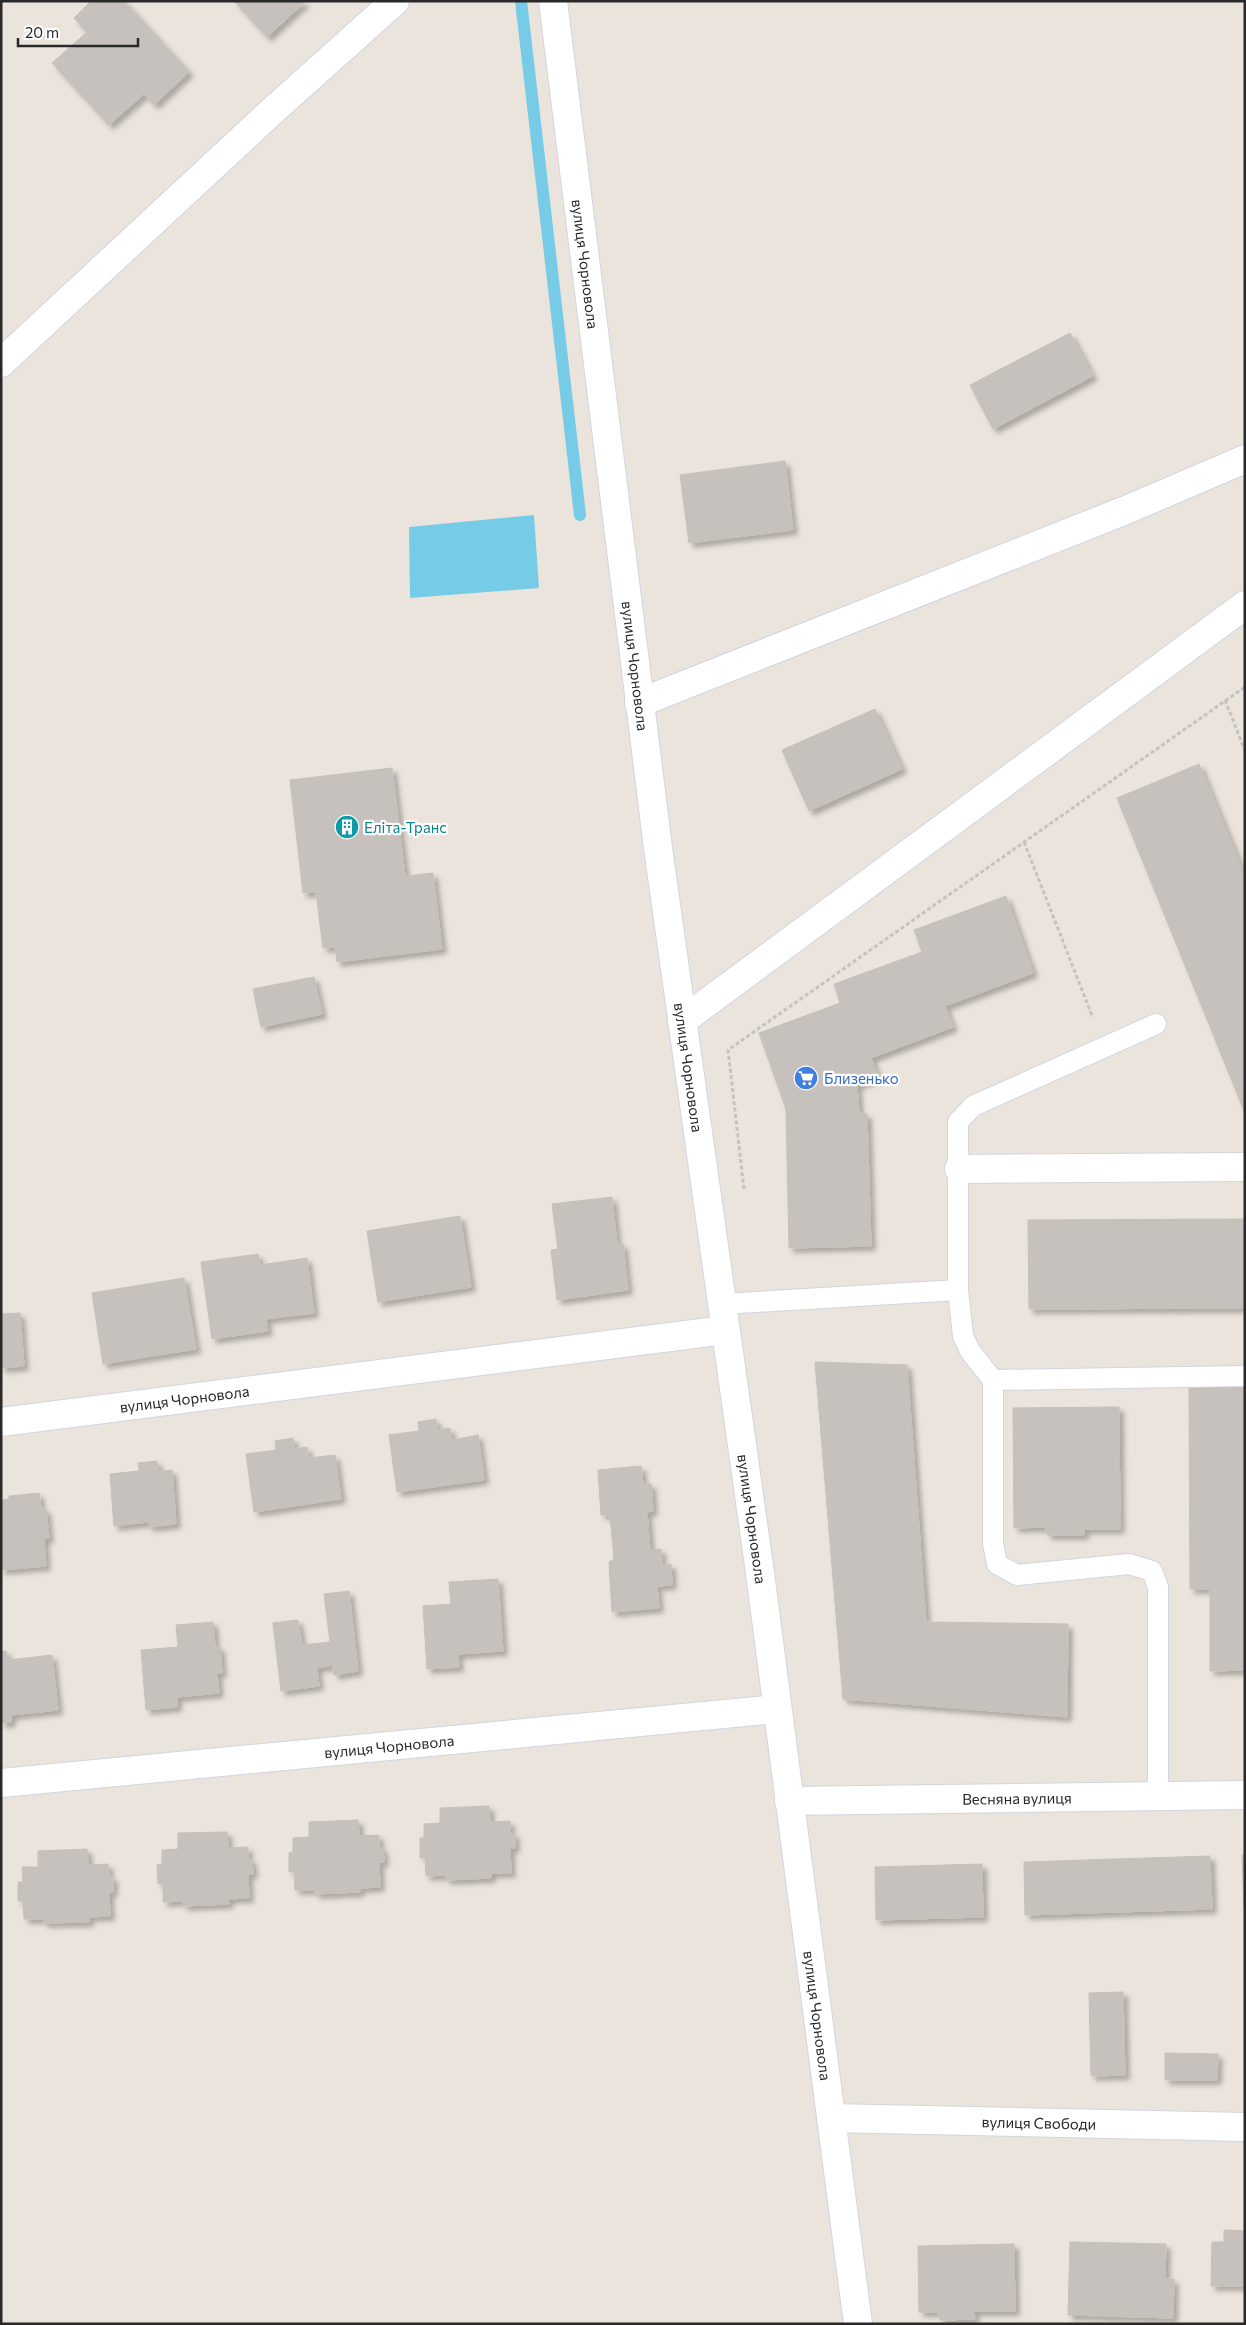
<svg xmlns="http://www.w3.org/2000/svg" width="1246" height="2325" font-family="Commissioner,sans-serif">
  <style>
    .water { fill: #76cce6 }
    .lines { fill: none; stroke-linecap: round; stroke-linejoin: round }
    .stream { stroke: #76cce6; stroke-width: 12 }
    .building { fill: #c6c1bc; stroke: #c6c0b6; filter: url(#shadow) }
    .lane-casing { stroke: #d1d5e1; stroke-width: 22 }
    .street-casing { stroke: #d1d5e1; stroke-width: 30 }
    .path { stroke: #c3c3c3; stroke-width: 3; stroke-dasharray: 4 2.5; stroke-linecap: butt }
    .lane { stroke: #fff; stroke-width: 20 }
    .street { stroke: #fff; stroke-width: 28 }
    .labels { text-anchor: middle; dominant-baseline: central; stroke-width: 4.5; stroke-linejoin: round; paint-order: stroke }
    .street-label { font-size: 15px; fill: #292929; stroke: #fff }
    .culture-label { font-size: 15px; fill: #0d838f; stroke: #fff; text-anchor: start }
    .shop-label { font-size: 15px; fill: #366cbe; stroke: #fff; text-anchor: start }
  </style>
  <defs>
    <filter id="shadow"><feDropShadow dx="4.5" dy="4.5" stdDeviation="2.5" flood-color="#0004"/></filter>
  </defs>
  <rect width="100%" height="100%" fill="#ebe4dc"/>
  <path class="water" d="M534,515L539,588L410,598L409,527Z"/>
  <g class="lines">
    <path class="stream" d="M521,1L580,515"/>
  </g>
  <g class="building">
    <path d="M91,1H124L189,72L154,105L144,94L109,125L52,63L87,32L74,18Z"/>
    <path d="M234,1H306L267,37Z"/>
    <path d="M1070,333L1093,376L993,429L970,385Z"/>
    <path d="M785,461L793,530L689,543L680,475Z"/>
    <path d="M875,709L902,769L809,811L782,750Z"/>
    <path d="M1199,764L1245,877V1113L1117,798Z"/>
    <path d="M392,768L405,876L433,873L442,949L337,962L335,947L323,948L316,892L303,893L290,780Z"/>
    <path d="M1006,896L1033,973L945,1006L953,1027L871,1058L878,1077L857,1085L859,1113L867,1114L871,1246L789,1248L786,1109L759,1033L840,1003L834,984L922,952L914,930Z"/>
    <path d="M314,977L322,1014L261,1027L253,989Z"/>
    <path d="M612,1197L617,1244H623L628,1290L557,1300L551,1250L558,1249L552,1204Z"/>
    <path d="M460,1216L471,1287L378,1302L367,1231Z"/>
    <path d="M1245,1219V1308L1029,1309L1028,1220Z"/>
    <path d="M258,1254L260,1265L307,1258L314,1313L266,1319L268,1331L212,1339L201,1262Z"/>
    <path d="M184,1278L196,1349L103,1364L92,1293Z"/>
    <path d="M20,1313L24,1366L1,1368V1314Z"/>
    <path d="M815,1362L907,1365L926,1622L1068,1624L1067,1717L843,1699Z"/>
    <path d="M1245,1387V1670L1210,1671V1589H1190L1189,1388Z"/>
    <path d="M1119,1407L1120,1529H1084V1535H1047L1046,1527L1014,1528L1013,1408Z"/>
    <path d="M436,1419L437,1430L450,1428L452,1440L478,1435L484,1480L397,1492L389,1435L419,1431L418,1422Z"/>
    <path d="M293,1438L294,1449L307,1447L309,1458L335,1455L341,1499L254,1512L246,1454L276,1450L275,1441Z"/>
    <path d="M157,1461L158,1471L172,1470L176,1524L149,1527L148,1522L114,1526L110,1474L139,1471L138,1463Z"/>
    <path d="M641,1466L643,1484H651L653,1511L647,1512L650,1550L661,1549L662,1565L671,1564L672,1585L657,1586L659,1608L612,1612L609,1562L614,1559L610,1515H601L598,1470Z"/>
    <path d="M39,1493L41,1509H46L49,1538L44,1539L46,1566L1,1570V1500L9,1499V1496Z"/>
    <path d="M498,1579L503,1651L458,1654L459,1667L427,1669L423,1606L451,1604L449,1582Z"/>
    <path d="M349,1591L358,1671L334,1675L333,1665L317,1668L319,1686L281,1691L273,1623L298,1620L302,1645L330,1642L324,1594Z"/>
    <path d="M213,1622L215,1647H220L222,1673H217L219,1693L177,1697V1707L146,1710L141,1650L178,1647L176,1625Z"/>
    <path d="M1,1651H6L8,1660L52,1655L58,1710L11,1715V1722L1,1723Z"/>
    <path d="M489,1806L490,1822L510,1821V1834H515V1848H510L511,1873H491V1878L446,1880V1875L426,1876L425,1857L420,1858V1838H424V1824L440,1823V1808Z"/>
    <path d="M358,1820L359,1836L379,1835V1848H383L384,1862H379L380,1887L360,1888V1892L315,1894V1890H295L294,1871L289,1872V1853L293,1852V1838L309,1837V1822Z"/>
    <path d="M227,1832L228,1848L248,1847V1860H252L253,1874H248L249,1898L228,1899L229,1904L183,1906V1901L163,1902V1883L158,1884L157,1865L162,1864V1850L178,1849V1833Z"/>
    <path d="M87,1849L88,1865L108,1864L109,1877H113V1892H109L110,1916L89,1917V1922L44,1923V1919H24L23,1901H18V1882H23L22,1867H38V1851Z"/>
    <path d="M1242,1855H1245V1908H1244Z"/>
    <path d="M1210,1856L1212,1909L1025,1915L1024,1862Z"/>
    <path d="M982,1864L983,1917L876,1920L875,1867Z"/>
    <path d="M1123,1992L1125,2075L1091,2076L1089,1993Z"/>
    <path d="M1165,2053L1218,2054L1217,2080H1165Z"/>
    <path d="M1224,2230L1245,2231V2286H1211L1212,2242H1224Z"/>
    <path d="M1070,2242L1166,2244L1165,2279H1174L1173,2318L1068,2315Z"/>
    <path d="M1014,2244L1015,2311H974L975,2319L940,2320L939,2312H919L918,2246Z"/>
  </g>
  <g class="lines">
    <g class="lane-casing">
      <g id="lane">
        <path d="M958,1290L963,1336L970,1351L993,1380V1543L997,1564L1017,1575L1129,1564L1152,1571L1158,1587V1796"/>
        <path d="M722,1304L958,1290V1122L973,1106L1156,1024"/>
        <path d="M993,1380L1245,1376"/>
      </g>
    </g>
    <g class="street-casing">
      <g id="street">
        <path id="s1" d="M553,1L658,848L760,1573L858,2324"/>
        <path d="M1,363L269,114L395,1"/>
        <path d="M639,703L1126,510L1245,459"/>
        <path d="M682,1021L1245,605"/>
        <path d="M959,1169L1245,1167"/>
        <path id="s2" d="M1,1422L725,1330"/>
        <path id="s3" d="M1,1783L777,1709"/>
        <path id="s4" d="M789,1801L1245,1795"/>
        <path id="s5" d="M831,2118L1245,2127"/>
      </g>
    </g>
    <g class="path">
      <path d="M1225,700L1245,751"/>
      <path d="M1024,842L1093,1018"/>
      <path d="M744,1189L728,1050L1245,687"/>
    </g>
    <use href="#lane" class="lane"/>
    <use href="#street" class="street"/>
  </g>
  <defs>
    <g id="building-disc" transform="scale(1.25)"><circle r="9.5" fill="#0f9aa8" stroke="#fff"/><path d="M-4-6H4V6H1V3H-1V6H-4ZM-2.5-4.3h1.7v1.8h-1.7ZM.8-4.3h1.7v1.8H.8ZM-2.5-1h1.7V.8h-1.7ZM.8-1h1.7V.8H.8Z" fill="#fff"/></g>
    <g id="supermarket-disc" transform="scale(1.25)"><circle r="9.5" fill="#3f7fe0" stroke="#fff"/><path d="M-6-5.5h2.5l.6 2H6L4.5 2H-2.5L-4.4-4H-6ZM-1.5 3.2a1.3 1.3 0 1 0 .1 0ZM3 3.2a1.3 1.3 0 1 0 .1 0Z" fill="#fff"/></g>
  </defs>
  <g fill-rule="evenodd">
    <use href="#building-disc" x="347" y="827"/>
    <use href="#supermarket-disc" x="806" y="1078"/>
  </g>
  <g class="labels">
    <g class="street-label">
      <text stroke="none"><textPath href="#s1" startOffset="265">вулиця Чорновола</textPath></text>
      <text stroke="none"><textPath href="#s1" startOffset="670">вулиця Чорновола</textPath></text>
      <text stroke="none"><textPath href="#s1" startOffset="1075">вулиця Чорновола</textPath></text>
      <text stroke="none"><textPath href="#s2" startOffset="185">вулиця Чорновола</textPath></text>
      <text stroke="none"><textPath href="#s1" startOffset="1531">вулиця Чорновола</textPath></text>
      <text stroke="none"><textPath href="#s3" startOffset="390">вулиця Чорновола</textPath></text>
      <text stroke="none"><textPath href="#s4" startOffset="228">Весняна вулиця</textPath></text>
      <text stroke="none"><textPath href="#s1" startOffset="2032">вулиця Чорновола</textPath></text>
      <text stroke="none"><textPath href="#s5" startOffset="208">вулиця Свободи</textPath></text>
    </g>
    <g class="culture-label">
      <text x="364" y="827">Еліта-Транс</text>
    </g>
    <g class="shop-label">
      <text x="824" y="1078">Близенько</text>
    </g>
  </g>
  <rect width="1246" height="2325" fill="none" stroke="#292929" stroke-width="5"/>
  <path d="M18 38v8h120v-8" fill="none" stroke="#292929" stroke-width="2.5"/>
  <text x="25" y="38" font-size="15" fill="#292929" stroke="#ffffff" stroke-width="4" paint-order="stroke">20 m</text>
</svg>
